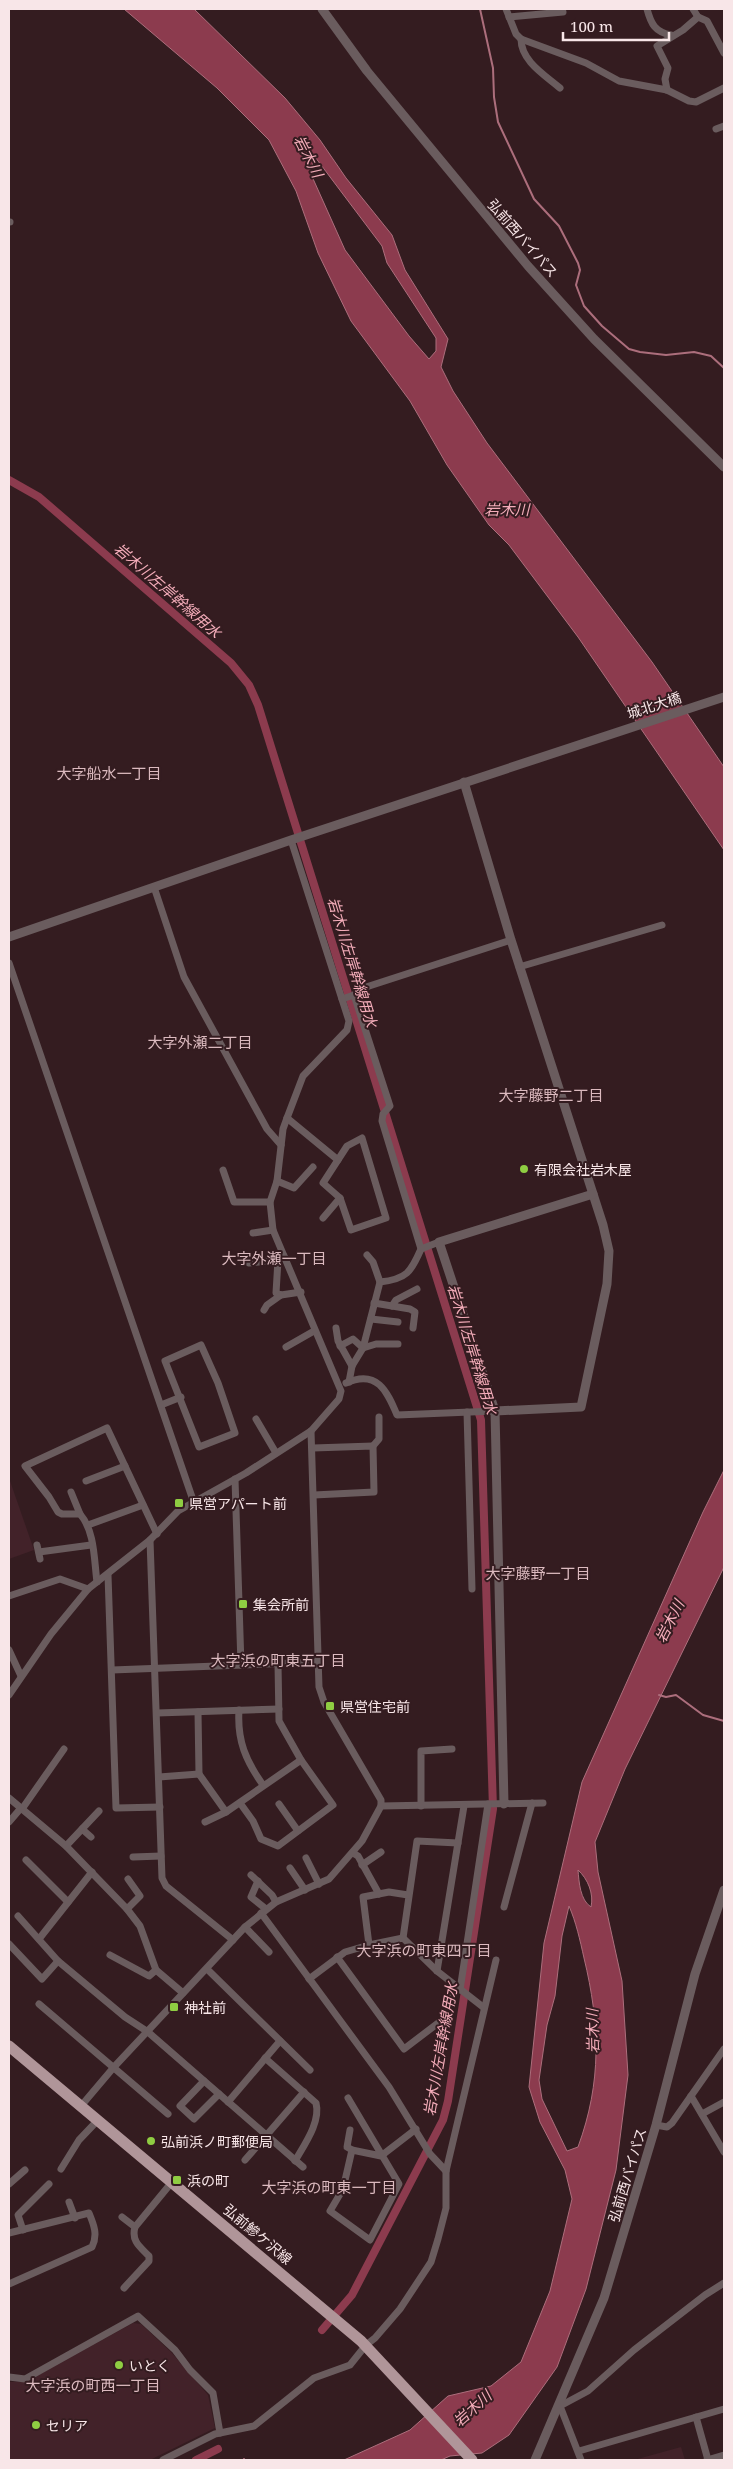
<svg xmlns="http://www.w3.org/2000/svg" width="733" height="2469" font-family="'Noto Serif','Noto Sans JP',serif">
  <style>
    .built { fill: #422229 }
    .water { fill: #8c3b4e; stroke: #ac6e7c; fill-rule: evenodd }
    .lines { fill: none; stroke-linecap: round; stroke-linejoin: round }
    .stream { stroke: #ac6e7c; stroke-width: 2 }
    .canal { stroke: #8c3b4e; stroke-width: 8 }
    .minor { stroke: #6a5c5e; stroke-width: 7 }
    .tertiary { stroke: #6a5c5e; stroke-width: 9 }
    .primary { stroke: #b09599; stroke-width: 11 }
    .poi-dot { fill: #8fcd42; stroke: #341c20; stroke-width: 2 }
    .labels { text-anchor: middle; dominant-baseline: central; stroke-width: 4; stroke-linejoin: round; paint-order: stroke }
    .street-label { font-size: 14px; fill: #f8e6e8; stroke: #341c20 }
    .poi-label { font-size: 14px; fill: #f8e6e8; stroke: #341c20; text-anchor: start }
    .water-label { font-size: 15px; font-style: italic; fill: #f3acb9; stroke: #341c20 }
    .neighbourhood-label { font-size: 15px; fill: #dcbabf; stroke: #341c20 }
  </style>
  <rect width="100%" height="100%" fill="#341c20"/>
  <g class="built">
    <path d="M9,1478L34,1550L9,1559Z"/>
    <path d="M133,2323L141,2324L171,2352L208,2395L215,2428L150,2460H9V2382H25L31,2379Z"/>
    <path d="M681,2447L685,2460H634Z"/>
  </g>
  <g class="water">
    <path d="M124,9H194L285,98L320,140L346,178L392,235L405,270L448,339L441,367L453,391L487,443L652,662L724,767V850L578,637L509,545L489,525L447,465L410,401L351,321L318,253L296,191L269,140L217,88ZM315,157L382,246L387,263L436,338V351L429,359L409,336L345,250L310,172Z"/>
    <path d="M724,1470V1567L625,1769L595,1842L598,1872L622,1981L628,2075L616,2170L586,2289L557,2367L509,2435L482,2453L450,2456L441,2460H344L410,2430L448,2396L491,2386L521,2362L550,2291L572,2199L565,2170L540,2122L529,2087L544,1943L582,1782L703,1512ZM578,1870C588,1879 594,1894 591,1907C580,1900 579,1882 578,1870ZM569,1906C576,1922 580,1940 584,1958C600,2024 602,2082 578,2147L567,2151L542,2099L539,2080L547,2025L555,1996L562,1936Z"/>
  </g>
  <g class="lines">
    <g class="stream">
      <path d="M480,9L493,68L494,97L498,122L534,199L559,226L578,263L580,270L576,285L584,306L602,326L629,349L640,352L666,355L694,352L711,356L724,368"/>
      <path d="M659,1695L666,1697L676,1695L703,1715L724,1721"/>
      <path d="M244,2459V2460"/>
    </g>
    <g class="canal">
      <path d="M9,480L39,497L231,663L249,685L258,705L481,1420L493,1809L448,2101L443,2120L352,2295L322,2330"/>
      <path d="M196,2460L218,2449"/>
    </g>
    <g class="minor">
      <path d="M506,9L516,34L521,39L586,63L619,81L667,90L689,101L696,102L724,88"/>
      <path d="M647,9C651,24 655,32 671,35"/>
      <path d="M693,9L698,17L707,21L724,53"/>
      <path d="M509,17L563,12"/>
      <path d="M521,39C521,61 545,75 560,88"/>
      <path d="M667,90L665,79L668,68L657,46L683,30L698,17"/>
      <path d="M716,129L724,126"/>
      <path d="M9,222H10"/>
      <path d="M154,887L184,977L267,1129L281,1145"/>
      <path d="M9,963L193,1500"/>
      <path d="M519,967L662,925"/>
      <path d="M354,995L390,1106L383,1114L382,1121L421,1249"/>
      <path d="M342,999L354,995L360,989L511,940"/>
      <path d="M287,1118L338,1160"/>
      <path d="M362,1138L386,1218L351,1230L340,1198L323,1183L347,1146Z"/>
      <path d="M223,1170L234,1202H270"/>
      <path d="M277,1181L294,1188L313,1167"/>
      <path d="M323,1218L340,1198"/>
      <path d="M253,1233L273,1230"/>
      <path d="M367,1255L373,1262L380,1282"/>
      <path d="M284,1256L278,1260L276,1293L281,1295L301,1292"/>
      <path d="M249,1263L278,1260"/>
      <path d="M374,1303L410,1309L415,1312L413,1328"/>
      <path d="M392,1306L396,1300L417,1289"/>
      <path d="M264,1310L267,1305L281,1295"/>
      <path d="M371,1319L398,1322"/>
      <path d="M336,1328L338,1341L352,1366"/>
      <path d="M201,1345L218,1383L235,1433L199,1447L165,1361Z"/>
      <path d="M340,1346L353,1339L363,1348L376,1344H398"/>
      <path d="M286,1347L314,1331"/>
      <path d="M349,1382L352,1366L363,1348L380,1282C407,1279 411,1272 421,1249L439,1242"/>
      <path d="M346,1383C377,1369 387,1391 397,1415L495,1411"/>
      <path d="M161,1405L181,1397"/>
      <path d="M467,1412L472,1589"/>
      <path d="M256,1419L276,1453"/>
      <path d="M373,1446L379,1439V1417"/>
      <path d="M313,1448L373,1446L374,1492L314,1495"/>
      <path d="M235,1479L241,1665"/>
      <path d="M86,1481L125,1466"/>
      <path d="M71,1492L80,1514"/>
      <path d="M88,1525L143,1505"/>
      <path d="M150,1540L162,1878L166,1886L233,1940"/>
      <path d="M37,1545L40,1559"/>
      <path d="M39,1552L91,1545"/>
      <path d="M108,1575L116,1808L160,1807"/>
      <path d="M97,1582C94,1560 95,1531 80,1514H62L58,1512L49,1497L25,1466L107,1428L157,1534"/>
      <path d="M9,1596L60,1579L88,1589"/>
      <path d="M9,1650L21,1676"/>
      <path d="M112,1670L319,1662"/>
      <path d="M9,1695L51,1634L88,1589L150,1540L178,1511L246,1473L311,1431L339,1399L341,1391L273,1230L270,1202L277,1181L283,1129L287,1118L303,1076L347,1030L349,1021L291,840"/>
      <path d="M239,1710C237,1741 246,1761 263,1785"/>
      <path d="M198,1712L199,1774L226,1812L301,1760L279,1721L278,1664"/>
      <path d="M157,1713L279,1709"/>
      <path d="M159,1777L199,1774"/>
      <path d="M9,1798L66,1846L127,1909L140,1926L156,1970L183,1993"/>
      <path d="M240,1803L253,1821L261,1839L278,1846L333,1805L301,1760"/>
      <path d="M279,1804L298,1831"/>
      <path d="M381,1806L543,1803"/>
      <path d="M421,1806V1751L452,1749"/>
      <path d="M22,1809L64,1749"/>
      <path d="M9,1822L21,1808"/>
      <path d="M205,1822L226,1812"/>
      <path d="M82,1829L91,1837"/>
      <path d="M66,1846L99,1811"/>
      <path d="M353,1853L358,1856L379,1894"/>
      <path d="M133,1857L161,1856"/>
      <path d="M306,1858L319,1884"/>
      <path d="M26,1860L68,1902"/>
      <path d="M362,1865L381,1852"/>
      <path d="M290,1868L305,1890"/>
      <path d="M251,1875L272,1895L276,1902"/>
      <path d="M258,1881L251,1897L266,1909"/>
      <path d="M504,1907L532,1803"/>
      <path d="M127,1909L140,1896L128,1879"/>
      <path d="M261,1913L389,2087L430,2154L446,2171"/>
      <path d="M18,1916L58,1961L125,2017L148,2032L303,2167"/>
      <path d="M245,1927L269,1952"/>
      <path d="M403,1938L417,1841L458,1843"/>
      <path d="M39,1939L92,1872"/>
      <path d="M9,1944L42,1979L58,1961"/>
      <path d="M369,1945L363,1897L389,1892L408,1895"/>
      <path d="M110,1955L149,1976L156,1970"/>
      <path d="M337,1957L404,2049L446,2017L454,1985"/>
      <path d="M207,1969L310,2070"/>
      <path d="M437,1971L464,1806"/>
      <path d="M309,1979L345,1952L369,1945L403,1938L437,1971L483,2007"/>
      <path d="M460,1990L488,1804"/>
      <path d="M39,2004L168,2114"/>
      <path d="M265,2058L316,2103C321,2122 304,2145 295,2161"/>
      <path d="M204,2081L180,2106L194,2119L219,2094"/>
      <path d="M691,2096L724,2152"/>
      <path d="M348,2098L399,2184L370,2240L330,2211L343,2189L352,2150L381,2156L416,2129"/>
      <path d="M228,2102L280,2041"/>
      <path d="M81,2106L114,2067L245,1927L276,1902L329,1879L362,1841L381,1806V1800L324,1702L319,1687L311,1431"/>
      <path d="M702,2114L724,2102"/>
      <path d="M656,2125L667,2127L672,2123L724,2049"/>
      <path d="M350,2130L347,2147L352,2150"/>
      <path d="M245,2160L304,2092"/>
      <path d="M61,2169L79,2140L98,2120"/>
      <path d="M9,2184L25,2170"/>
      <path d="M69,2202L75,2218"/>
      <path d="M122,2217L135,2227"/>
      <path d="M23,2230L18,2215L49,2184"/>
      <path d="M9,2233L89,2213C94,2225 98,2235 92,2247L9,2284"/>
      <path d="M124,2288L149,2261V2256C140,2247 131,2241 135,2227L172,2182"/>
      <path d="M9,2377L25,2379L138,2316L175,2350L190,2370L213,2393L220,2433"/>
      <path d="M696,2417L708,2460"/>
      <path d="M579,2451L724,2409"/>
      <path d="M163,2460L215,2434L254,2426L314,2378L350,2365L366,2345L375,2338L400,2309L431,2262L438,2239L446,2208V2171L496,1960"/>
      <path d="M581,2460L560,2406L588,2391L634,2350L705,2295L724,2283"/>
      <path d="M707,2460L724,2455"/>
    </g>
    <g class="tertiary">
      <path d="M322,9L367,71L528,266L594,339L724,467"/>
      <path d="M464,782L511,940L603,1225L609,1251L607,1284L581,1407L495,1411"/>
      <path d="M9,937L291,840L724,697"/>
      <path d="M504,1804L495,1411L439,1242L593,1194"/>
      <path d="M535,2460L604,2298L656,2125L695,1974L724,1890"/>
    </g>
    <path class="primary" d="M9,2046L361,2341L472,2460"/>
  </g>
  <g class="poi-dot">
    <circle cx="524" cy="1169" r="5"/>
    <rect x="174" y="1498" width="10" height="10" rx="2.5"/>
    <rect x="238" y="1599" width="10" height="10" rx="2.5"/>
    <rect x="325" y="1701" width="10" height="10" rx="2.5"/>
    <rect x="169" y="2002" width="10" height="10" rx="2.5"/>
    <circle cx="151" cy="2141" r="5"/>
    <rect x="172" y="2175" width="10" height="10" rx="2.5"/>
    <circle cx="119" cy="2365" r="5"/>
    <circle cx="36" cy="2425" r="5"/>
  </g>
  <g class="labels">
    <g class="street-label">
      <text transform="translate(523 238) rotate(49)">弘前西バイパス</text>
      <text transform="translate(654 705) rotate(-18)">城北大橋</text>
      <text transform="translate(627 2175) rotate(-73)">弘前西バイパス</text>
      <text transform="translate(258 2234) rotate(40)">弘前鰺ケ沢線</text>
    </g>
    <g class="poi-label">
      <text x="534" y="1169">有限会社岩木屋</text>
      <text x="189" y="1503">県営アパート前</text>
      <text x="253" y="1604">集会所前</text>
      <text x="340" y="1706">県営住宅前</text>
      <text x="184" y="2007">神社前</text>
      <text x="161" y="2141">弘前浜ノ町郵便局</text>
      <text x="187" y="2180">浜の町</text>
      <text x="129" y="2365">いとく</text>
      <text x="46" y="2425">セリア</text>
    </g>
    <g class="water-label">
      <text transform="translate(309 156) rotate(63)">岩木川</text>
      <text x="507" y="509">岩木川</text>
      <text transform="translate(168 590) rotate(41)">岩木川左岸幹線用水</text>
      <text transform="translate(353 962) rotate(73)">岩木川左岸幹線用水</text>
      <text transform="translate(473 1349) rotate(73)">岩木川左岸幹線用水</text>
      <text transform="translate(669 1621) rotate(-63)">岩木川</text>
      <text transform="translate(592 2031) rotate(-91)">岩木川</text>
      <text transform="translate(440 2049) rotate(-80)">岩木川左岸幹線用水</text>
      <text transform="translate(472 2408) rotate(-42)">岩木川</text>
    </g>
    <g class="neighbourhood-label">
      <text x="109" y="773">大字船水一丁目</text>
      <text x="200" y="1042">大字外瀬二丁目</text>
      <text x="551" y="1095">大字藤野二丁目</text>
      <text x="274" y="1258">大字外瀬一丁目</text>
      <text x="538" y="1573">大字藤野一丁目</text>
      <text x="278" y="1660">大字浜の町東五丁目</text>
      <text x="424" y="1950">大字浜の町東四丁目</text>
      <text x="329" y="2187">大字浜の町東一丁目</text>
      <text x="93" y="2385">大字浜の町西一丁目</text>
    </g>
  </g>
  <rect width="733" height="2469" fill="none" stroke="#f8e6e8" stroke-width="20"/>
  <path d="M563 32v8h106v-8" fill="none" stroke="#f8e6e8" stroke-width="2.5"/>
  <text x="570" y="32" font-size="15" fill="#f8e6e8" stroke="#341c20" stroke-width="4" paint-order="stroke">100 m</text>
</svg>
